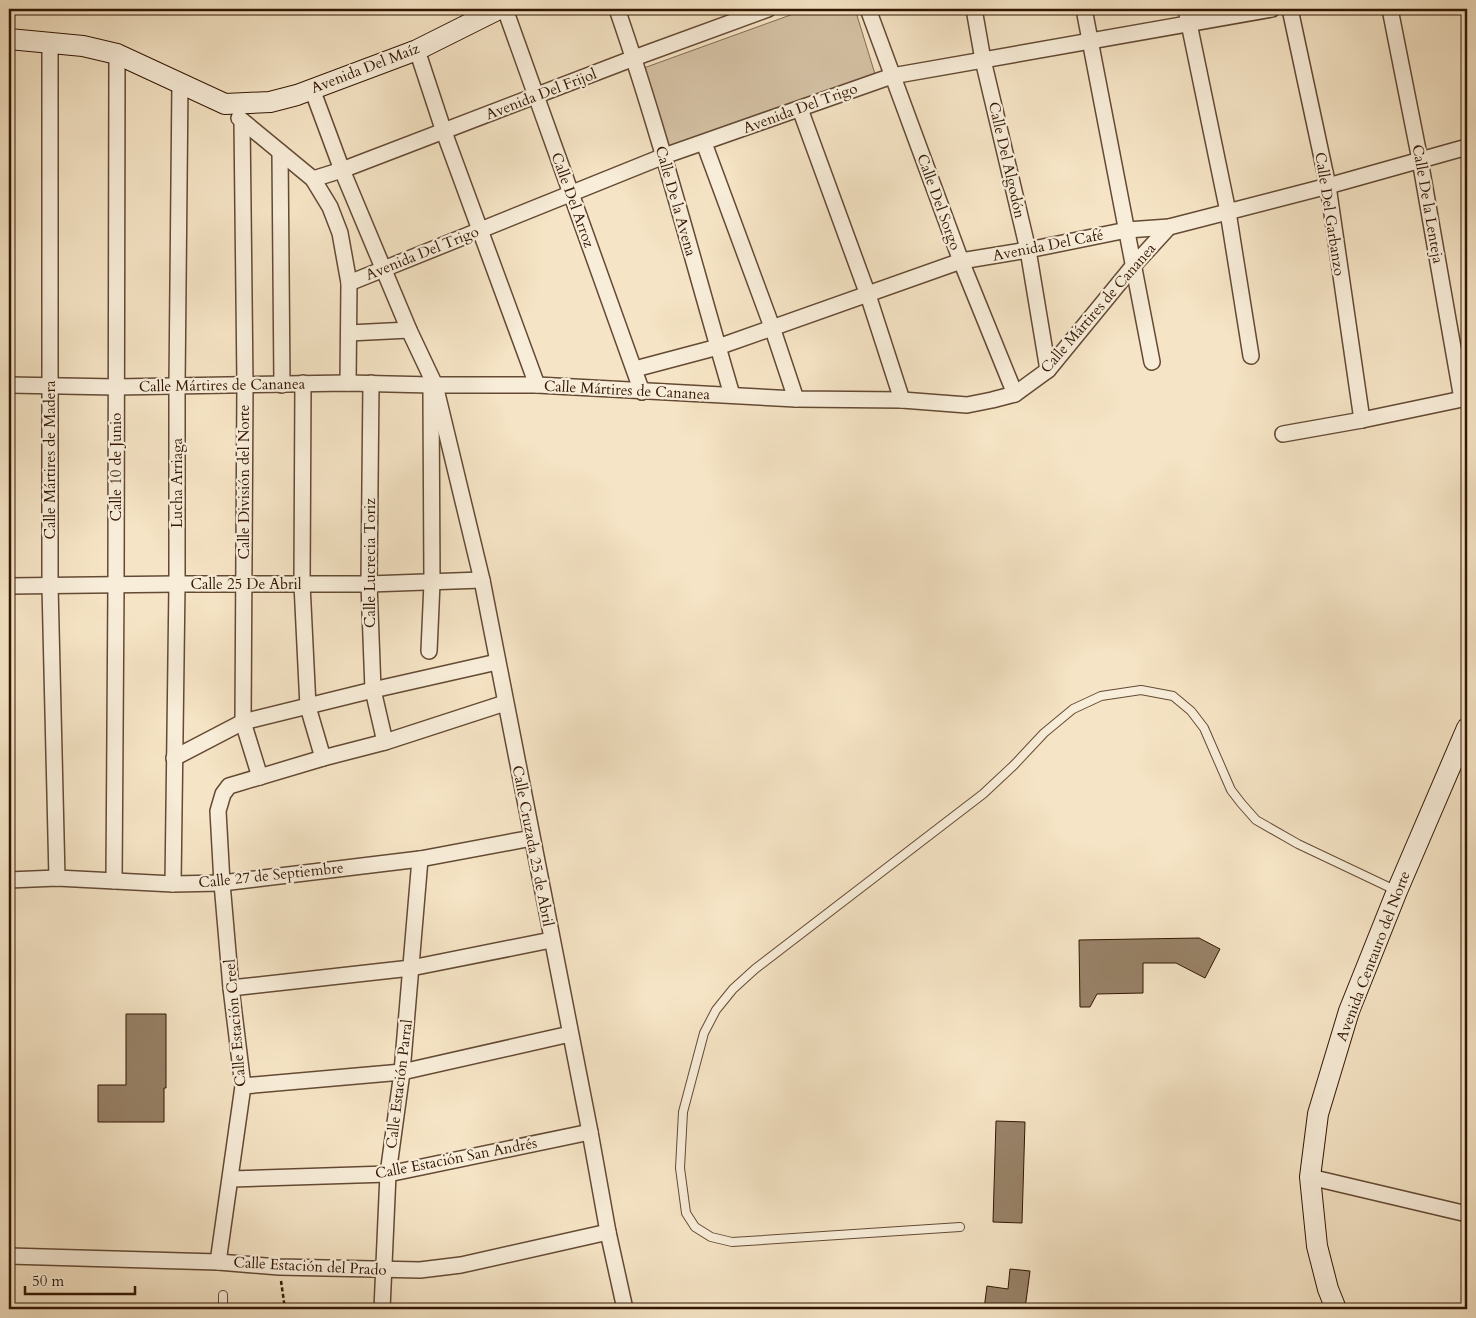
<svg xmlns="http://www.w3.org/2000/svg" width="1476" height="1318" font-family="Cardo,serif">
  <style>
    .green { fill: #d4c1a4; stroke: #846c54 }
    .building { fill: #988268; stroke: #331703 }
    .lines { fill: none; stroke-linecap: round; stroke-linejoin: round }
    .lane-casing { stroke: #644a34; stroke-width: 10 }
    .street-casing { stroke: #644a34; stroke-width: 18 }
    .secondary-casing { stroke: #331703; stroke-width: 22 }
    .path { stroke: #331703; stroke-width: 2.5; stroke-dasharray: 4 2.5; stroke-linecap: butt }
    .lane { stroke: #f8edd9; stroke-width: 8 }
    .street { stroke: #f8edd9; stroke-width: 15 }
    .secondary { stroke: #f8edd9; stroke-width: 20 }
    .labels { text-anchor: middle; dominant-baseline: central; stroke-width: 4.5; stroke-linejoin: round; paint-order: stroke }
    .street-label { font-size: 15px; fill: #331703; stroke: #f8edd9 }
  </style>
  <rect width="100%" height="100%" fill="#f5e4c5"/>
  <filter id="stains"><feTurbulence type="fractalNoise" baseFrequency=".004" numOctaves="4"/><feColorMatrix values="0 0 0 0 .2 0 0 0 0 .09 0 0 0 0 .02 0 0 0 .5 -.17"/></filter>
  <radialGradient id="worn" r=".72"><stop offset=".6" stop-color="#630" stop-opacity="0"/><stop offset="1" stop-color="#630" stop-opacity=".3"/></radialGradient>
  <path class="green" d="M807,9H855L875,74L669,147L641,69Z"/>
  <g class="building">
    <path d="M1199,938L1220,949L1205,978L1176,963H1143V993L1097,994L1090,1007H1080L1079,940Z"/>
    <path d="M126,1014H166V1088H164V1122H98V1085H126Z"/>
    <path d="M996,1121L1025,1122L1022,1223L993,1222Z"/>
    <path d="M1010,1269L1030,1271L1025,1309H984L987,1286L1008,1289Z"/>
  </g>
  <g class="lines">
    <g class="lane-casing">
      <g id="lane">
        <path d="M960,1227L732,1242L711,1237L695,1227L686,1213L680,1168L683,1112L704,1033L716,1010L733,989L755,969L983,794L1014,765L1044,733L1073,709L1101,696L1141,690L1173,696L1191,711L1204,728L1231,790L1241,803L1256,820L1298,844L1395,890"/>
        <path d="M223,1309V1295"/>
      </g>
    </g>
    <g class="street-casing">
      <g id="street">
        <path d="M505,9L642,392"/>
        <path d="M617,9C661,136 694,266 732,395"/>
        <path d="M868,9L961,261L1015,394"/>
        <path d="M974,9L983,60L1028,250L1048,370"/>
        <path d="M1084,9L1152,362"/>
        <path d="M1186,9L1228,212L1251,356"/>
        <path d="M1290,9L1328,186L1362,420"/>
        <path d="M1390,9L1420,160L1462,399"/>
        <path d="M50,41V586L57,878"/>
        <path d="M417,50L444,132L537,385"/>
        <path d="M312,89L342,170L409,330L435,385L482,580L590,1132L608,1232L625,1309"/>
        <path d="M800,109L868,295L902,400"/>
        <path d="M239,118L313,179L330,207L340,233L349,283L348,383"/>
        <path d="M242,121L245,384L243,722L260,777"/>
        <path d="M704,143L772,327L796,399"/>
        <path d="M280,152L282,385"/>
        <path d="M313,179L342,170L634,58L768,9"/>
        <path d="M349,283L664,156L892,76L1272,9"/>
        <path d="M349,333L409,330"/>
        <path d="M635,369L718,347L961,261L1028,250L1127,230L1169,227L1328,186L1467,147"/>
        <path d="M303,383L302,584L308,707L323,758"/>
        <path d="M371,383L369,584L373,690L385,742"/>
        <path d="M9,385L116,387L348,383L431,385H537L796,399L902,400L967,405L992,400L1015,394L1048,370L1134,265L1169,227"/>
        <path d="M1283,434L1362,420L1467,398"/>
        <path d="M9,586L177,584H369L482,580"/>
        <path d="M429,651L432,583L431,392"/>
        <path d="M174,758L243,722L373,690L497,662"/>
        <path d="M9,880L57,878L173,884L222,883L420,859L532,838"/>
        <path d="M114,881L116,585L117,54"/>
        <path d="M173,884L177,584V386L180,82"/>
        <path d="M231,988L411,968L551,940"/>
        <path d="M243,1086L402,1072L570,1034"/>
        <path d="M1310,1177L1467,1214"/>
        <path d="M231,1179L388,1174L590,1132"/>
        <path d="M9,1256L218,1262L279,1267L420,1270L461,1265L608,1232"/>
        <path d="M218,1262L243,1086L231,988L222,883L218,811L223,794L229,786L323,758L385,742L505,703"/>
        <path d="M382,1309L388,1174L402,1072L420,859"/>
      </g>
    </g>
    <g class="secondary-casing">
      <g id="secondary">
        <path d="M9,39L83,46L117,54L225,104L270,102L297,95L417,50L499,9"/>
        <path d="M1336,1309L1328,1289L1317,1246L1310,1177L1318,1114L1349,1011L1397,891L1467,728"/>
      </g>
    </g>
    <path class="path" d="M281,1281L285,1309"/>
    <use href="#lane" class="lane"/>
    <use href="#street" class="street"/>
    <use href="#secondary" class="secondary"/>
  </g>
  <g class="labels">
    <g class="street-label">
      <text transform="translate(365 68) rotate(-21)">Avenida Del Maíz</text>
      <text transform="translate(541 94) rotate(-21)">Avenida Del Frijol</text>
      <text transform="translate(800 108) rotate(-20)">Avenida Del Trigo</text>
      <text transform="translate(1007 160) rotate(77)">Calle Del Algodón</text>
      <text transform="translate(573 200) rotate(70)">Calle Del Arroz</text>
      <text transform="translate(676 201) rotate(74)">Calle De la Avena</text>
      <text transform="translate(939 202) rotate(70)">Calle Del Sorgo</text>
      <text transform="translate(1428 204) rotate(80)">Calle De la Lenteja</text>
      <text transform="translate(1330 214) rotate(81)">Calle Del Garbanzo</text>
      <text transform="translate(1048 245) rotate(-11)">Avenida Del Café</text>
      <text transform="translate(422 253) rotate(-22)">Avenida Del Trigo</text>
      <text transform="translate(1098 308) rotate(-49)">Calle Mártires de Cananea</text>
      <text transform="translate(222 385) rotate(-1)">Calle Mártires de Cananea</text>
      <text transform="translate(627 390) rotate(3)">Calle Mártires de Cananea</text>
      <text transform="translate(50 460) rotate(-90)">Calle Mártires de Madera</text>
      <text transform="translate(116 467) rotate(-90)">Calle 10 de Junio</text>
      <text transform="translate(244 482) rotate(-90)">Calle División del Norte</text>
      <text transform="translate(177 483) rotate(-90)">Lucha Arriaga</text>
      <text transform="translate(370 563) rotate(-90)">Calle Lucrecia Toriz</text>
      <text x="246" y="584">Calle 25 De Abril</text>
      <text transform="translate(533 846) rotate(79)">Calle Cruzada 25 de Abril</text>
      <text transform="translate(271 875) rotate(-6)">Calle 27 de Septiembre</text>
      <text transform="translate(1373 956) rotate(-69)">Avenida Centauro del Norte</text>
      <text transform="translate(235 1023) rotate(-95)">Calle Estación Creel</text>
      <text transform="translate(399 1084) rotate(-83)">Calle Estación Parral</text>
      <text transform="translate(456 1158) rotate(-11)">Calle Estación San Andrés</text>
      <text transform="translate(310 1266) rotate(3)">Calle Estación del Prado</text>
    </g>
  </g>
  <rect width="1476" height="1318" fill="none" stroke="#f5e4c5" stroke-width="30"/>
  <rect x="10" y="10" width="1456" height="1298" fill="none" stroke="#331703" stroke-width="2.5"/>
  <rect x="15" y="15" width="1446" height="1288" fill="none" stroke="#331703"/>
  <path d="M25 1286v8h110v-8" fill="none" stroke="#331703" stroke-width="2.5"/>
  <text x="32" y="1286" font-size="15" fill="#331703" stroke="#f8edd9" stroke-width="4" paint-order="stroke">50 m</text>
  <rect width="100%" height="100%" filter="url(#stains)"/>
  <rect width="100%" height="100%" fill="url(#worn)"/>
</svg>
